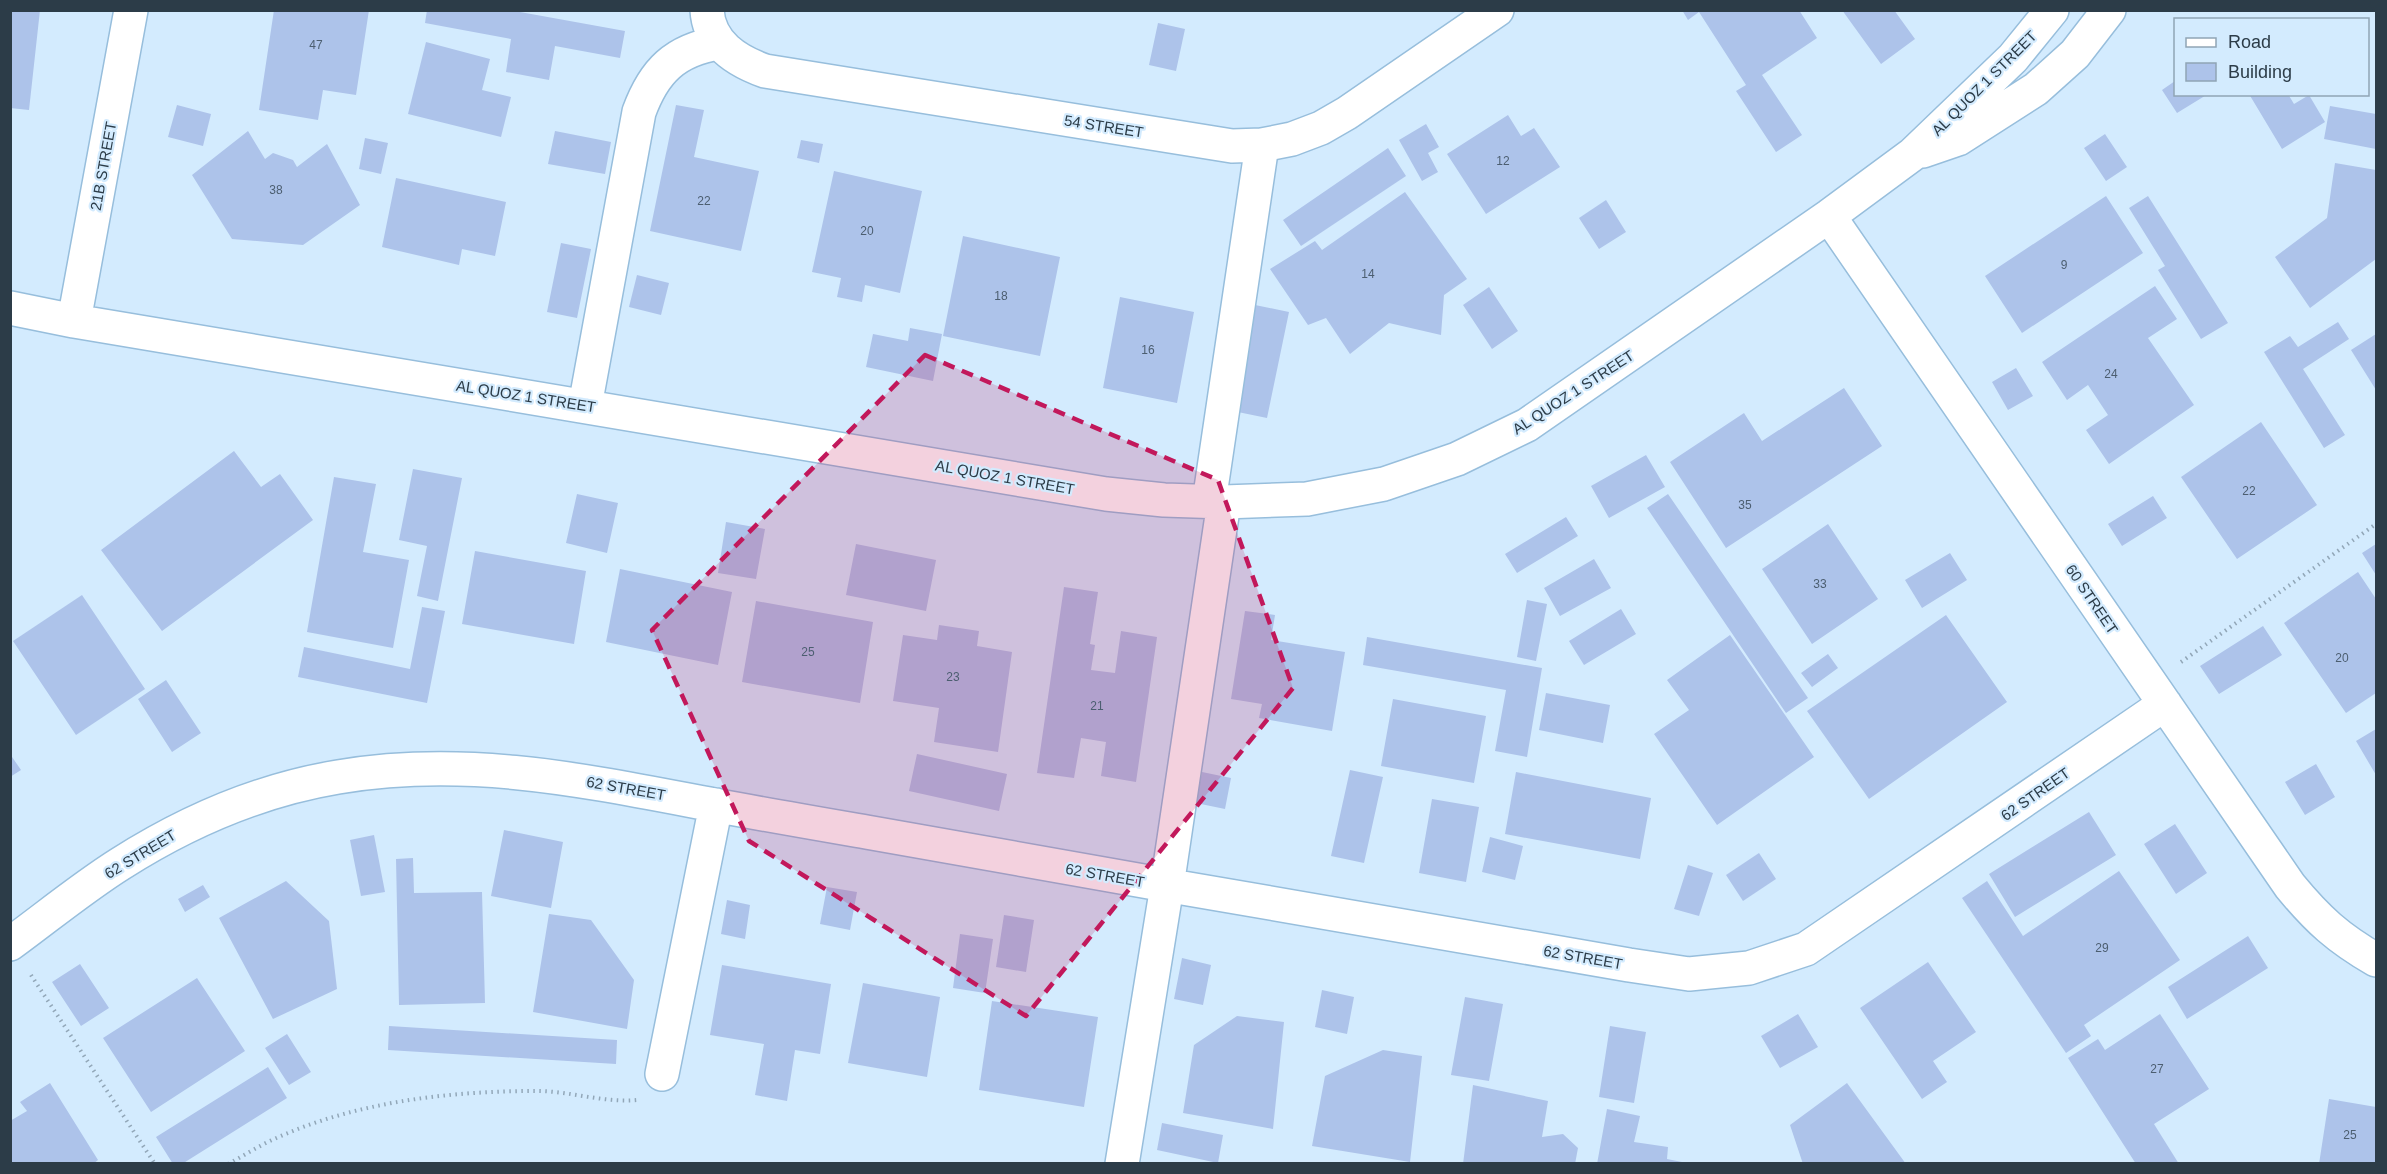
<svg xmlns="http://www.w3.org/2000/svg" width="2387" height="1174" font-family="Arial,sans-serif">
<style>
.building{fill:#adc3ea}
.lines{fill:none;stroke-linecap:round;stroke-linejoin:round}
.minor-casing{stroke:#97bedc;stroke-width:36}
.path{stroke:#92a7b8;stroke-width:4;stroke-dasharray:1.5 4.5;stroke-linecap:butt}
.minor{stroke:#fff;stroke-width:33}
.marked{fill:#c2185b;fill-opacity:0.2;stroke:#c2185b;stroke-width:4.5;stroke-dasharray:12 8;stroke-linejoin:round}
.labels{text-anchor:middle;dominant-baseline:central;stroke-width:4.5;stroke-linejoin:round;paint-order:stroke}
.number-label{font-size:12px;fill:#4c5e70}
.street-label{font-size:15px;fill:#2c3c48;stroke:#d3ebfe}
</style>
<rect width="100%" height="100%" fill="#d3ebfe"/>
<!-- building -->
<path class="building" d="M 10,10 L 40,10 L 29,110 L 10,108 Z
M 274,10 L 369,10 L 356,95 L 323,90 L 318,120 L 259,110 Z
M 427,10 L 509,10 L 625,31 L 620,58 L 555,46 L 549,80 L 506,72 L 511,39 L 425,23 Z
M 1682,10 L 1799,10 L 1817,38 L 1762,75 L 1802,135 L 1776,152 L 1736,91 L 1746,85 L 1699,12 L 1688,20 Z
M 1842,10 L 1894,10 L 1915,39 L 1881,64 Z
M 1158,23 L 1185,29 L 1176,71 L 1149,65 Z
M 426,42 L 490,59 L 482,90 L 511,97 L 501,137 L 408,114 Z
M 2175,81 L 2175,94 L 2208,94 L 2177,113 L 2162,90 Z
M 2249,94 L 2288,94 L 2294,104 L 2309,95 L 2325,122 L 2282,149 Z
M 177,105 L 211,114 L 203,146 L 168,137 Z
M 676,105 L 704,110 L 694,157 L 759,171 L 741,251 L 650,231 Z
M 2330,106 L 2376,114 L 2376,149 L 2324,139 Z
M 1508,115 L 1521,136 L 1534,128 L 1560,167 L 1486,214 L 1447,154 Z
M 1426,124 L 1439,147 L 1428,153 L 1438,172 L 1422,181 L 1399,140 Z
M 248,131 L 265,159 L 273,153 L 293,160 L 297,167 L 327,144 L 360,205 L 303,245 L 232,239 L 192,175 Z
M 555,131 L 611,142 L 605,174 L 548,164 Z
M 2105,134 L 2127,167 L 2106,181 L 2084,148 Z
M 365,138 L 388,143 L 381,174 L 359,169 Z
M 801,140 L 823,144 L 819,163 L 797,158 Z
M 1388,148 L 1406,176 L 1301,246 L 1283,220 Z
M 2335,163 L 2376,170 L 2376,259 L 2310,308 L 2275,257 L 2327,218 Z
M 834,171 L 922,191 L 900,293 L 865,285 L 862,302 L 837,297 L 841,278 L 812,272 Z
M 396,178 L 506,202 L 495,256 L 462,249 L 459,265 L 382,247 Z
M 1405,192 L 1467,279 L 1444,295 L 1441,335 L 1389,323 L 1350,354 L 1326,318 L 1308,325 L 1270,269 L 1315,241 L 1322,250 Z
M 2106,196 L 2143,253 L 2022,333 L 1985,276 Z
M 2148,196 L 2228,323 L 2201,339 L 2158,270 L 2165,266 L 2129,208 Z
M 1606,200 L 1626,232 L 1599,249 L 1579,218 Z
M 963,236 L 1060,257 L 1040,356 L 943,336 Z
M 561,243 L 591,249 L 577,318 L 547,312 Z
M 637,275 L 669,283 L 661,315 L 629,307 Z
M 2155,286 L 2177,319 L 2148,338 L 2194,405 L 2109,464 L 2086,430 L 2108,415 L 2088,385 L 2067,400 L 2042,362 Z
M 1489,287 L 1518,331 L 1492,349 L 1463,305 Z
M 1120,297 L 1194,312 L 1177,403 L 1103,388 Z
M 1255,305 L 1289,312 L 1267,418 L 1233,411 Z
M 2338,322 L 2349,339 L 2303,369 L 2345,435 L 2324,448 L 2264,352 L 2290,336 L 2298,347 Z
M 910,328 L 942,334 L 933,381 L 866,367 L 873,334 L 908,341 Z
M 2376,334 L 2376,390 L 2351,350 Z
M 2016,368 L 2033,396 L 2008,410 L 1992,382 Z
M 1844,388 L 1882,446 L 1726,548 L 1670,462 L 1744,413 L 1762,441 Z
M 2261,422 L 2317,505 L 2237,559 L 2181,477 Z
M 234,451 L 261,487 L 280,474 L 313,520 L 162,631 L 101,550 Z
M 1646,455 L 1665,487 L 1609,518 L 1591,486 Z
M 413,469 L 462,478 L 438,601 L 417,596 L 427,546 L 399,540 Z
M 334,477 L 376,484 L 363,552 L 409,560 L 393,648 L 307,632 Z
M 577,494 L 618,503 L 607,553 L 566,543 Z
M 1668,494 L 1808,698 L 1786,713 L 1647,508 Z
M 2153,496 L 2167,518 L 2122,546 L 2108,524 Z
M 1566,517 L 1578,536 L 1517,573 L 1505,554 Z
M 726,522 L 765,529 L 756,579 L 718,573 Z
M 1828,524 L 1878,599 L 1812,644 L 1762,569 Z
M 856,544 L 936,560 L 926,611 L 846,595 Z
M 2376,544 L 2376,575 L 2362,553 Z
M 475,551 L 586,571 L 574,644 L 462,624 Z
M 1950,553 L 1967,580 L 1922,608 L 1905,580 Z
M 1594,559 L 1611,588 L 1560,616 L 1544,588 Z
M 620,569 L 732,592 L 718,665 L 606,642 Z
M 2358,572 L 2376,599 L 2376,693 L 2346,713 L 2284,623 Z
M 1064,587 L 1098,592 L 1090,644 L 1095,645 L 1091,670 L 1115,673 L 1121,631 L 1157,637 L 1136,782 L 1101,776 L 1106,742 L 1081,738 L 1074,778 L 1037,773 Z
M 82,595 L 145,689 L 76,735 L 13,641 Z
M 1527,600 L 1547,604 L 1536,661 L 1517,657 Z
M 756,601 L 873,622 L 860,703 L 742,682 Z
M 422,607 L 445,611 L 427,703 L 298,677 L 304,647 L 410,669 Z
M 1621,609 L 1636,634 L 1584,665 L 1569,641 Z
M 1245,611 L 1275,615 L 1271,640 L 1345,652 L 1332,731 L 1259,718 L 1262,704 L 1231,699 Z
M 1946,615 L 2007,702 L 1869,799 L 1807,711 Z
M 939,625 L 979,631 L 977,646 L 1012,652 L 998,752 L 934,742 L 939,708 L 893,701 L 903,635 L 937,640 Z
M 2263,626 L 2282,655 L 2219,694 L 2200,666 Z
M 1730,635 L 1814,757 L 1717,825 L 1654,734 L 1689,710 L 1667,680 Z
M 1367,637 L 1542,668 L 1527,757 L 1495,751 L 1506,690 L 1363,665 Z
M 1828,654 L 1838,668 L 1812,687 L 1801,673 Z
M 166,680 L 201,733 L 172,752 L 138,699 Z
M 1546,693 L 1610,705 L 1603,743 L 1539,730 Z
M 1393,699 L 1486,716 L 1474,783 L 1381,766 Z
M 2376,729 L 2376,775 L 2356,741 Z
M 10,754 L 21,770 L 10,777 Z
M 917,754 L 1007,774 L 999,811 L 909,791 Z
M 2316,764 L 2335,797 L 2305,815 L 2285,782 Z
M 1350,770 L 1383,777 L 1364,863 L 1331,856 Z
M 1202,772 L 1231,778 L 1225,809 L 1196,803 Z
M 1516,772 L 1651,798 L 1640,859 L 1505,834 Z
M 1432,799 L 1479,807 L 1466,882 L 1419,873 Z
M 2089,812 L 2116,855 L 2015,917 L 1989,874 Z
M 2175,824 L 2207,873 L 2176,894 L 2144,844 Z
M 504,830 L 563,842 L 551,908 L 491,896 Z
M 374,835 L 385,892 L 361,896 L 350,840 Z
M 1490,837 L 1523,846 L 1515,880 L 1482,872 Z
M 1759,853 L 1776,879 L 1743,901 L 1726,875 Z
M 413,858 L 414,893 L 482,892 L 485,1003 L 399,1005 L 396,859 Z
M 1688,865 L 1713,873 L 1699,916 L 1674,909 Z
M 2119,871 L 2180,960 L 2084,1025 L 2091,1036 L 2066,1053 L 1962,898 L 1987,881 L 2023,936 Z
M 286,881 L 329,921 L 337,989 L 273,1019 L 219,918 Z
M 203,885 L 210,897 L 185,912 L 178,899 Z
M 827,887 L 857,892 L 850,930 L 820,924 Z
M 727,900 L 750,905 L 745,939 L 721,934 Z
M 549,914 L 591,920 L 634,980 L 627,1029 L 533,1012 Z
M 1004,915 L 1034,920 L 1026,972 L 996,967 Z
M 960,934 L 993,939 L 985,993 L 953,988 Z
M 2248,936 L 2268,968 L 2187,1019 L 2168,987 Z
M 1182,958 L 1211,965 L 1203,1005 L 1174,999 Z
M 1928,962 L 1976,1032 L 1933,1061 L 1947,1082 L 1922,1099 L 1860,1008 Z
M 80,964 L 109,1008 L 81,1026 L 52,982 Z
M 722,965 L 831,984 L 820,1054 L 795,1050 L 787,1101 L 755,1095 L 764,1044 L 710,1035 Z
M 197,978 L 245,1051 L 151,1112 L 103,1038 Z
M 863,983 L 940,997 L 927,1077 L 848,1063 Z
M 1322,990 L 1354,997 L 1347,1034 L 1315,1027 Z
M 1465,997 L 1503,1004 L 1489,1081 L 1451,1075 Z
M 992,1001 L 1098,1017 L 1084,1107 L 979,1090 Z
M 1798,1014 L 1818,1047 L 1780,1068 L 1761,1036 Z
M 2160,1014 L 2209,1089 L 2154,1124 L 2179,1164 L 2136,1164 L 2068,1058 L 2098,1039 L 2105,1050 Z
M 1237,1016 L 1284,1022 L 1273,1129 L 1183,1113 L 1194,1045 Z
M 389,1026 L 617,1040 L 616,1064 L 388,1050 Z
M 1610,1026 L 1646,1032 L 1634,1103 L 1599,1097 Z
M 287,1034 L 311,1072 L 289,1085 L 265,1048 Z
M 1383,1050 L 1422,1056 L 1410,1162 L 1312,1146 L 1325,1076 Z
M 268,1067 L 287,1098 L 182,1164 L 173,1164 L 156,1137 Z
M 50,1083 L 98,1160 L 93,1164 L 10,1164 L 10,1121 L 27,1111 L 20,1102 Z
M 1847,1083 L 1906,1164 L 1803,1164 L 1790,1125 Z
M 1473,1085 L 1548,1101 L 1542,1137 L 1563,1134 L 1578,1148 L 1575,1164 L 1463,1164 Z
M 2329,1099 L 2376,1107 L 2376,1164 L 2319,1164 Z
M 1607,1109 L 1640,1116 L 1634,1142 L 1668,1147 L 1667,1159 L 1692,1164 L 1597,1164 Z
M 1162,1123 L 1223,1135 L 1218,1163 L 1157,1150 Z"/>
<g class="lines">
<defs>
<path id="minor" d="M 707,10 C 709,44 737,61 765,71 L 1232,146 L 1262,145 L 1292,139 L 1321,128 L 1347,113 L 1497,10
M 1923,151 L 1958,139 L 2036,89 L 2075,54 L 2109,10
M 1829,216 L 2290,886 C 2318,920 2338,938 2376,960
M 10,308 L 74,321 L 1106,494 L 1164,500 L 1224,502 L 1307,499 L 1384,484 L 1457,459 L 1527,425 L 1829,216 L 1913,154 L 2013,58 L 2052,10
M 74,321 L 131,10
M 585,406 L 639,112 C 654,71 675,50 719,43
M 1209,502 L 1262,145
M 10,944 C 47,917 82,888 120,864 C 186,822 260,790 338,777 C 468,755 587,781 714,805 C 767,815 820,824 872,833 C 1124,878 1377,922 1629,965 L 1689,974 L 1749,968 L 1806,949 L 2165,704
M 662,1074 L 716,805
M 1122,1164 L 1167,886 L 1224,502"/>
</defs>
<!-- minor casing -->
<use href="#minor" class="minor-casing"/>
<!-- path -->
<path class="path" d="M 2181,662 L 2376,524
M 31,975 L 155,1164
M 228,1164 C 243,1156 257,1147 272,1140 C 354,1102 448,1091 537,1091 C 570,1091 603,1103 637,1100"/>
<!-- minor -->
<use href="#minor" class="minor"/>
</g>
<!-- marked area -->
<path class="marked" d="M 925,355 L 1218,480 L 1293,688 L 1026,1016 L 749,841 L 652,630 Z"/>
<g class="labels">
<!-- number labels -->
<g class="number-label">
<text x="316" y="45">47</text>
<text x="1503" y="161">12</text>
<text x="276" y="190">38</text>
<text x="704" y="201">22</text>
<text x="867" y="231">20</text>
<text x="2064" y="265">9</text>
<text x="1368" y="274">14</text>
<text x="1001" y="296">18</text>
<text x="1148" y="350">16</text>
<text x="2111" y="374">24</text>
<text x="2249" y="491">22</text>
<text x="1745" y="505">35</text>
<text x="1820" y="584">33</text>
<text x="808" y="652">25</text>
<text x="2342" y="658">20</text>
<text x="953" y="677">23</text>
<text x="1097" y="706">21</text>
<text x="2102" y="948">29</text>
<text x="2157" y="1069">27</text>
<text x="2350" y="1135">25</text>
</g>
<!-- street labels -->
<g class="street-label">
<text transform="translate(1984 83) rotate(-45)">AL QUOZ 1 STREET</text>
<text transform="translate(1104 126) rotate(9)">54 STREET</text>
<text transform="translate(103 166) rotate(-80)">21B STREET</text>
<text transform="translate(1573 392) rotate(-33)">AL QUOZ 1 STREET</text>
<text transform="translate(526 396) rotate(9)">AL QUOZ 1 STREET</text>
<text transform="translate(1005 477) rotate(10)">AL QUOZ 1 STREET</text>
<text transform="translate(2092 599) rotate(56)">60 STREET</text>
<text transform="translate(626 788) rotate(10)">62 STREET</text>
<text transform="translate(2035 794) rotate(-35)">62 STREET</text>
<text transform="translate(140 854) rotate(-31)">62 STREET</text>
<text transform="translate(1105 875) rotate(10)">62 STREET</text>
<text transform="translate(1583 957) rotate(10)">62 STREET</text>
</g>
</g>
<!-- border -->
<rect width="2387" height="1174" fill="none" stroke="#2c3c48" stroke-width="24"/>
<!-- legend -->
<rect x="2174" y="18" width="195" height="78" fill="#d3ebfe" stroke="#90a5b5" stroke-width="1.5"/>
<rect x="2186" y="38" width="30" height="9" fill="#ffffff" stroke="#90a5b5" stroke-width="1.5"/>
<text x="2228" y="48" font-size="18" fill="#2c3c48">Road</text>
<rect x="2186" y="63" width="30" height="18" fill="#adc3ea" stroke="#90a5b5" stroke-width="1.5"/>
<text x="2228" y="78" font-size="18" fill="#2c3c48">Building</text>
</svg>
